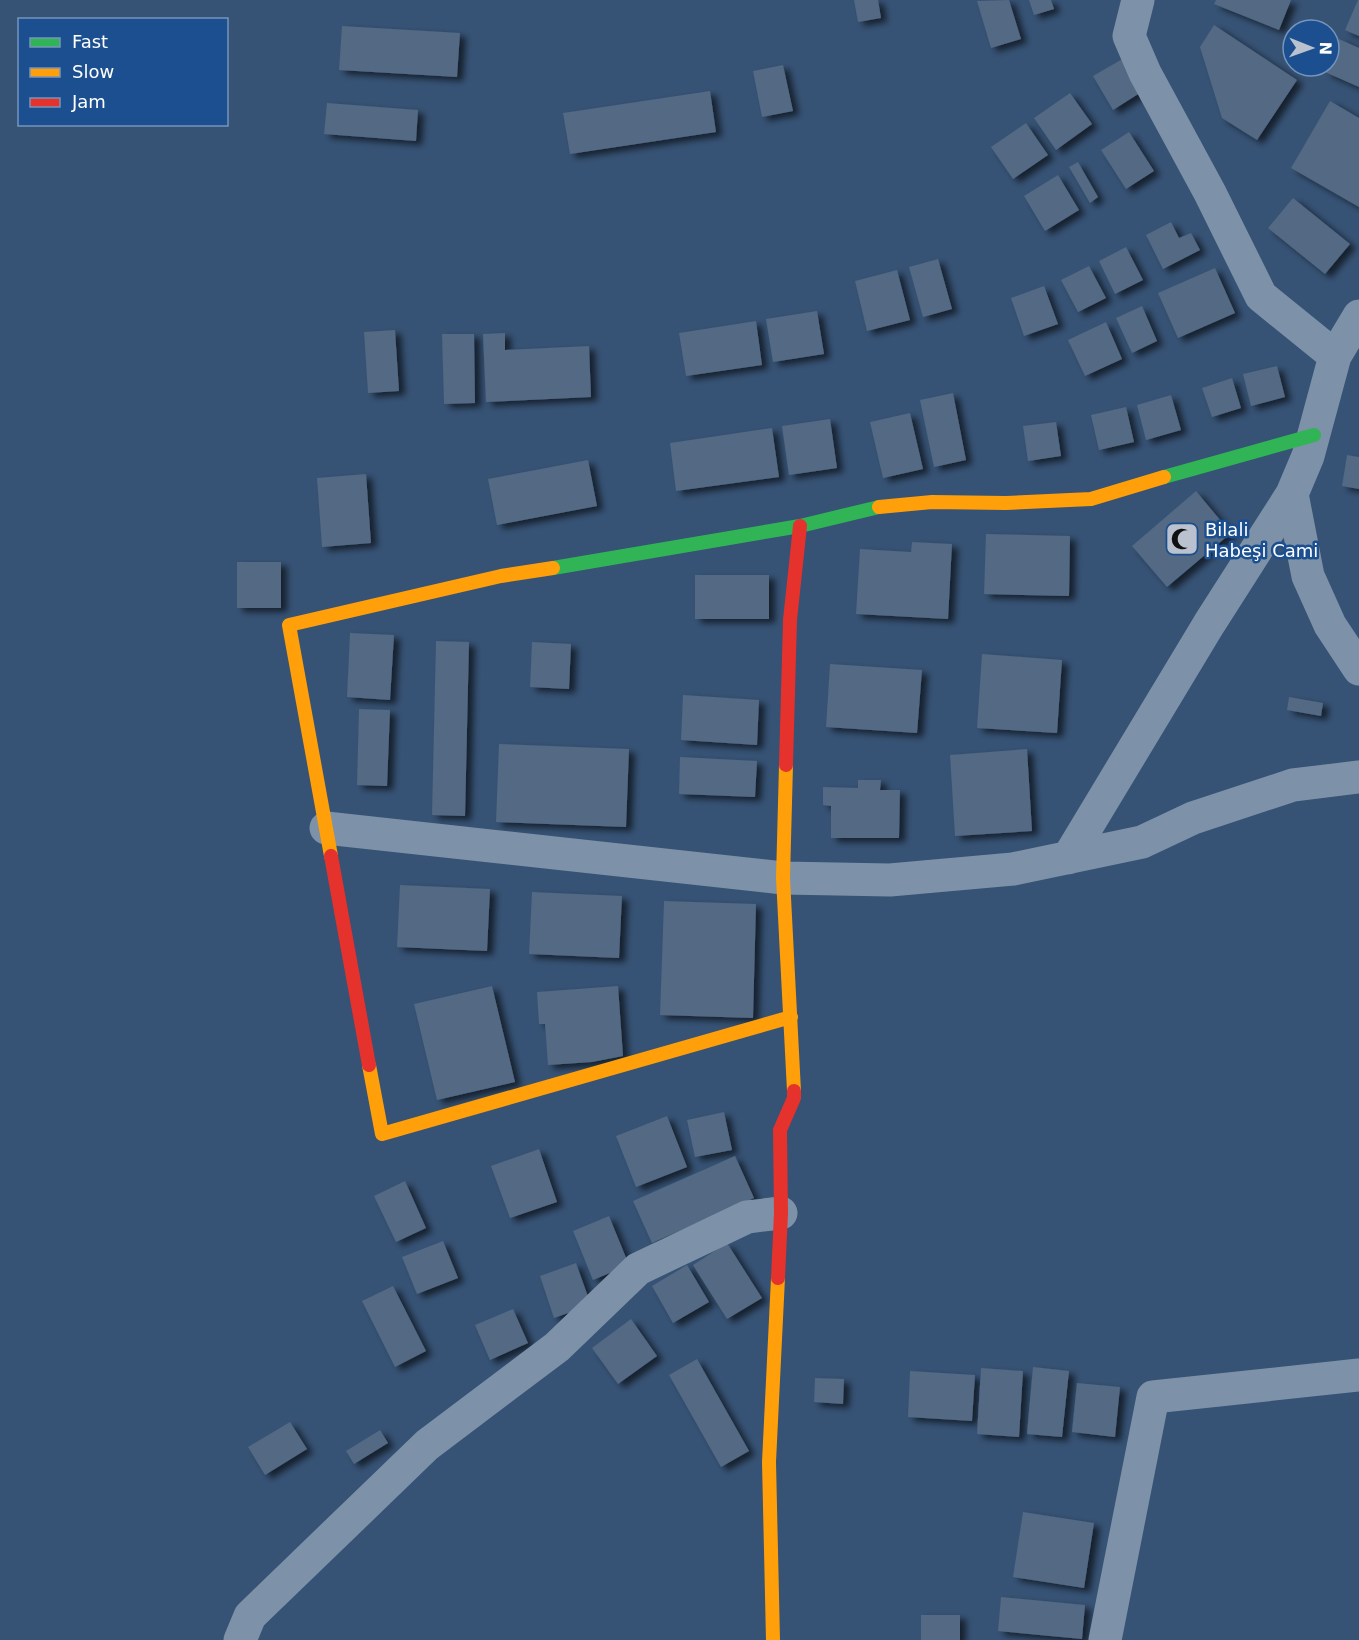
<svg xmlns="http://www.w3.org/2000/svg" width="1359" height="1640" font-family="'DejaVu Sans',sans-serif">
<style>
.building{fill:#526984;filter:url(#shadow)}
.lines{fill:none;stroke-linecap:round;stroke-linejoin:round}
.street{stroke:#7d92a8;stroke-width:33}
.fast{stroke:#30b455;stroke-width:14}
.slow{stroke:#ff9f0a;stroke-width:14}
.jam{stroke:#e5322d;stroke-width:14}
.labels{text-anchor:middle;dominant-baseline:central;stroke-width:5;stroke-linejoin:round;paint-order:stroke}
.poi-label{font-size:18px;fill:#fff;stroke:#1b4f8f;text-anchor:start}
</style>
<defs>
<filter id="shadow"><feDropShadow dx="6" dy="4" stdDeviation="3" flood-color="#0009"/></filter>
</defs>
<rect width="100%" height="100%" fill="#365274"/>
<!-- building -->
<path class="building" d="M 854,0 L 878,0 L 881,18 L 858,22 Z
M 1009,0 L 1021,39 L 991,48 L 977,1 Z
M 1029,0 L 1051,0 L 1054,9 L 1034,15 Z
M 1216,0 L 1291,0 L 1279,30 L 1214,4 Z
M 1358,0 L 1359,0 L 1359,36 L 1345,30 Z
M 1214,25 L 1297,80 L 1257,140 L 1222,118 L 1200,47 Z
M 342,26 L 460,33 L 457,77 L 339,70 Z
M 1339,39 L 1359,48 L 1359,87 L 1325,72 Z
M 1124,58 L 1143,91 L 1113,110 L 1093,76 Z
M 783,65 L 793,111 L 762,117 L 753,71 Z
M 710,91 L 716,132 L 570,154 L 563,113 Z
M 1070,93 L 1092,124 L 1056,150 L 1034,118 Z
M 1330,101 L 1359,118 L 1359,207 L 1291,168 Z
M 327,103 L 418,110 L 416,141 L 324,134 Z
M 1026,123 L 1048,155 L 1013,179 L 991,147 Z
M 1129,132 L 1154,171 L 1126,189 L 1101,150 Z
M 1078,162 L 1098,197 L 1090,203 L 1069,167 Z
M 1058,175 L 1079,210 L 1045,231 L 1024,196 Z
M 1293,198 L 1350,244 L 1325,274 L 1268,228 Z
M 1171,222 L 1179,238 L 1191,233 L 1200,250 L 1163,269 L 1146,235 Z
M 1126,247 L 1143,280 L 1115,294 L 1099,261 Z
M 938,259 L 952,309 L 923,317 L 909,267 Z
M 1089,266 L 1106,298 L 1078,312 L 1061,280 Z
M 1215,268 L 1235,313 L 1178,338 L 1158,293 Z
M 897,270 L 910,320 L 867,331 L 855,281 Z
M 1044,286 L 1058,324 L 1024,336 L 1011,298 Z
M 1142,306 L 1157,341 L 1132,353 L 1116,318 Z
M 817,311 L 824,354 L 773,362 L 766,319 Z
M 756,321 L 762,365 L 686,376 L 679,333 Z
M 1106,322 L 1122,359 L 1085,376 L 1068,340 Z
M 395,330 L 399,391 L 368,393 L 364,332 Z
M 505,333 L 505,350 L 589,346 L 591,397 L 486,402 L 483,334 Z
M 442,334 L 474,334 L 475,403 L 444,404 Z
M 1277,366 L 1285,397 L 1251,406 L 1243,374 Z
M 1232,378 L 1241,408 L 1212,417 L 1202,388 Z
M 953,393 L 966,460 L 934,467 L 920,400 Z
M 1171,395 L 1181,430 L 1146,440 L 1137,405 Z
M 1126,407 L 1134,442 L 1099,450 L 1091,415 Z
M 910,413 L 923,469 L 883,478 L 870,422 Z
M 830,419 L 837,468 L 789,475 L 782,426 Z
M 1056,422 L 1061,456 L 1028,461 L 1023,426 Z
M 772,428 L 779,477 L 676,491 L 670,443 Z
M 1347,455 L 1359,457 L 1359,489 L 1342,486 Z
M 588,460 L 597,506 L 497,525 L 488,479 Z
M 366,474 L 371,543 L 322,547 L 317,478 Z
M 1196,491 L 1231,533 L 1167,587 L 1132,546 Z
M 986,534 L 1070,536 L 1069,596 L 984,594 Z
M 912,542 L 952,544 L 948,619 L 856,614 L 860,549 L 911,552 Z
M 237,562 L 281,562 L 281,608 L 237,608 Z
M 695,575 L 769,575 L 769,619 L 695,619 Z
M 350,633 L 394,635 L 390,700 L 347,697 Z
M 436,641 L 469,642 L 465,816 L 432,815 Z
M 532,642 L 571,644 L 569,689 L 530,687 Z
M 982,654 L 1062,660 L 1057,733 L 977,728 Z
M 830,664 L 922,670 L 917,733 L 826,727 Z
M 683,695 L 759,700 L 757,745 L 681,740 Z
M 1289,697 L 1323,703 L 1321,716 L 1287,710 Z
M 359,709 L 390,710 L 387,786 L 357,785 Z
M 499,744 L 629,749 L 626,827 L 496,822 Z
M 1027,749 L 1032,831 L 955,836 L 950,755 Z
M 680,757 L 757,761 L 755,797 L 679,794 Z
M 858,780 L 881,780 L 880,790 L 900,790 L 899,838 L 831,838 L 831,806 L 823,805 L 823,787 L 858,788 Z
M 400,885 L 490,889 L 487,951 L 397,947 Z
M 532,892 L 622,896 L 619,958 L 529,954 Z
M 664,901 L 756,904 L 753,1018 L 660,1015 Z
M 492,986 L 515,1082 L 437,1100 L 414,1004 Z
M 618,986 L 623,1056 L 592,1062 L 548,1065 L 545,1024 L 539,1024 L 537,992 Z
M 724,1112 L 732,1150 L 695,1157 L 687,1120 Z
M 667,1116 L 687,1167 L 636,1187 L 616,1136 Z
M 539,1149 L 557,1202 L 510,1218 L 491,1166 Z
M 735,1156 L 754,1198 L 652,1243 L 633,1201 Z
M 405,1181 L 426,1228 L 396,1242 L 374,1196 Z
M 609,1216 L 629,1265 L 593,1280 L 573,1231 Z
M 443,1241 L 458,1278 L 417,1294 L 402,1257 Z
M 727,1243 L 762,1298 L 727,1319 L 693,1265 Z
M 576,1263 L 591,1305 L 554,1318 L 540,1276 Z
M 687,1265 L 709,1302 L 673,1323 L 652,1286 Z
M 393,1286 L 426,1351 L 395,1367 L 362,1301 Z
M 513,1309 L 528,1343 L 490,1360 L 475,1325 Z
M 631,1319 L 657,1356 L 618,1384 L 592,1348 Z
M 697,1359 L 749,1451 L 721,1467 L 669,1375 Z
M 1033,1367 L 1069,1371 L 1062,1437 L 1027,1434 Z
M 981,1368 L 1023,1371 L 1019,1437 L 977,1434 Z
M 910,1371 L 975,1375 L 972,1421 L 908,1417 Z
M 815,1378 L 844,1379 L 843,1404 L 814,1402 Z
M 1077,1383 L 1120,1387 L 1115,1437 L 1072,1432 Z
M 290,1422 L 307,1449 L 265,1475 L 248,1447 Z
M 380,1430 L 388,1443 L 354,1464 L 346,1451 Z
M 1023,1512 L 1094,1523 L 1084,1588 L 1013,1577 Z
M 1001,1597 L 1085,1605 L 1082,1639 L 998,1631 Z
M 921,1615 L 960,1615 L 960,1640 L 921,1640 Z"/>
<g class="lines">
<!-- street -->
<path class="street" d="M 1138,0 L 1129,36 L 1145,73 L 1210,193 L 1261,296 L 1335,356
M 1292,494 L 1308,576 L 1330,625 L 1359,669
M 326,828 L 783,878 L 890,880 L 1013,869 L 1142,842 L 1193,818 L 1293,785 L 1359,777
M 1068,858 L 1209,624 L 1292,494 L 1308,456 L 1335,356 L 1359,316
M 240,1640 L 250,1616 L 427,1445 L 557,1347 L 638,1269 L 747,1217 L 781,1213
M 1105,1640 L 1153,1397 L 1359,1375"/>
<!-- fast -->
<path class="fast" d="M 1164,477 L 1314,435
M 553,568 L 800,526 L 879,507"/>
<!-- slow -->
<path class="slow" d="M 879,507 L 932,502 L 1006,503 L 1091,499 L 1164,477
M 786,765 L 783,878 L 794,1091
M 331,856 L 289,625 L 501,576 L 553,568
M 369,1065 L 382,1134 L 791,1017
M 773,1640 L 769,1462 L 778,1278"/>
<!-- jam -->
<path class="jam" d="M 786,765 L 790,620 L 800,526
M 331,856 L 369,1065
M 778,1278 L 781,1213 L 780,1130 L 794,1098 L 794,1091"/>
</g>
<!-- icons -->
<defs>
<symbol id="mosque-square" viewBox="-11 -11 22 22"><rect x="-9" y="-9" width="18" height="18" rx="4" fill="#b9c2ce" stroke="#1b4f8f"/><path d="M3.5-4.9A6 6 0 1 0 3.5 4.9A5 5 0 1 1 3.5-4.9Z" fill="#111"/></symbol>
</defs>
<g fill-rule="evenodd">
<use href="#mosque-square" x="1163" y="520" width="38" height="38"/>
</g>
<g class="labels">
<!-- poi labels -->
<g class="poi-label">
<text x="1205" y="529">Bilali<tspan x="1205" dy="21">Habeşi Cami</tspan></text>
</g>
</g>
<!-- legend -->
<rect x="18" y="18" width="210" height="108" fill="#1b4f8f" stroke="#7695bc" stroke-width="1.5"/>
<rect x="30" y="38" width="30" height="9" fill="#30b455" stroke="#7695bc" stroke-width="1.5"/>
<text x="72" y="48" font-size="18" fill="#ffffff">Fast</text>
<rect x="30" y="68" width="30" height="9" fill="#ff9f0a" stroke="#7695bc" stroke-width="1.5"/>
<text x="72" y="78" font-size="18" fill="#ffffff">Slow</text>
<rect x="30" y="98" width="30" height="9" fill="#e5322d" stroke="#7695bc" stroke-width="1.5"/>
<text x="72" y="108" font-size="18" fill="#ffffff">Jam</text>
<!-- north arrow -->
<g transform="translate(1311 48) rotate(91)"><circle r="28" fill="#1b4f8f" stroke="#7695bc" stroke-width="1.5"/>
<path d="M0-4.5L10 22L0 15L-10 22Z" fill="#b9c2ce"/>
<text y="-9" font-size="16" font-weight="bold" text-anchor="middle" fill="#ffffff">N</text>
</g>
</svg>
